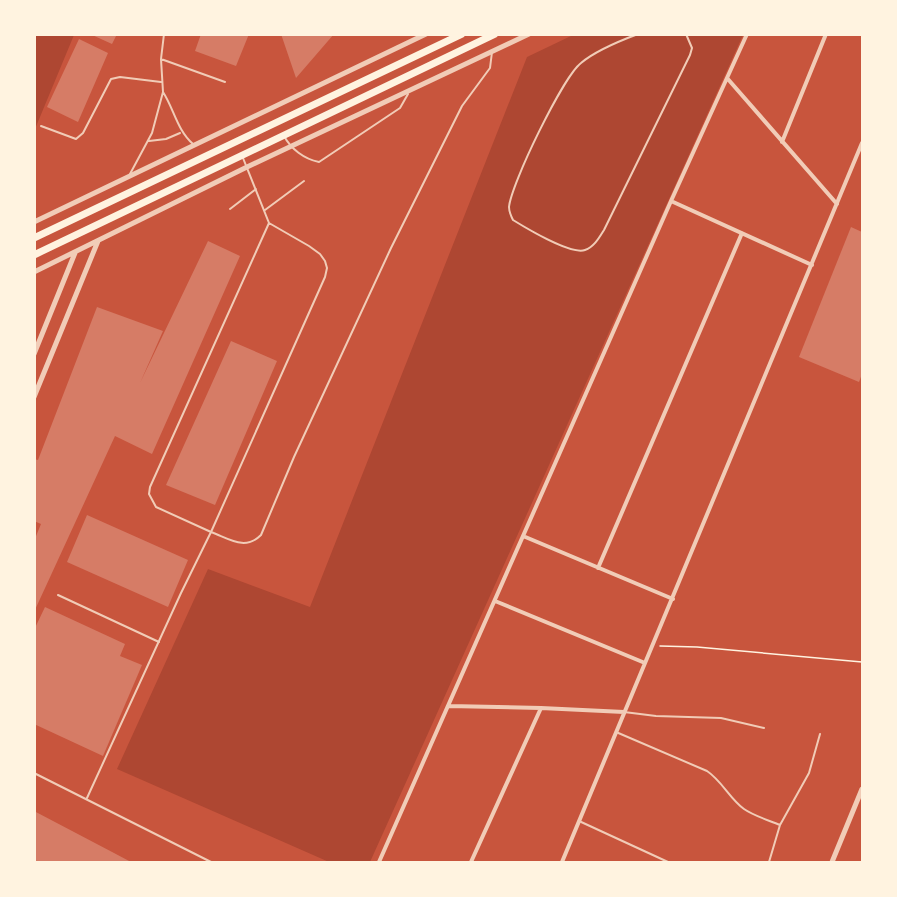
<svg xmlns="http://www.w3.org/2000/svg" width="897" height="897" font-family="Literata,serif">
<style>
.green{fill:#ae4732}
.building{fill:#d67c66}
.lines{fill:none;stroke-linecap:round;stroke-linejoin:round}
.path{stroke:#fff3e0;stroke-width:1.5}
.service{stroke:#f1ccb7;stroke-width:2}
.minor{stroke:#f1ccb7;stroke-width:4}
.tertiary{stroke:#f1ccb7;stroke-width:5}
.trunk{stroke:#fff3e0;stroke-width:7}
</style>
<rect width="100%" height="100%" fill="#c8553d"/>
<!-- green -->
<path class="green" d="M 35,34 L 74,35 L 35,129 L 34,35 Z
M 573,35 L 743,35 L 370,862 L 329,862 L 117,769 L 208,569 L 310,607 L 527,57 Z"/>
<!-- building -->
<path class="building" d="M 90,34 L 117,34 L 112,44 Z
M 201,34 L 249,34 L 236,66 L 195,51 Z
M 281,34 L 334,34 L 296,78 Z
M 79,39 L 108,53 L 78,122 L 47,107 Z
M 851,227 L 862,232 L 862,374 L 859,382 L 799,357 Z
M 208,241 L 240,256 L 152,454 L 115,436 L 34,612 L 34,541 L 41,524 L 34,521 L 34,459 L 38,460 L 97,307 L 163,331 L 140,383 Z
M 231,341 L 277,361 L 215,505 L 166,485 Z
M 87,515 L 188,560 L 168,607 L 67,562 Z
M 45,607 L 125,644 L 120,656 L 142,665 L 103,756 L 34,724 L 34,630 Z
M 34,811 L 114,853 L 131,862 L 34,862 Z"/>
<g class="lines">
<!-- path -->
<path class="path" d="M 660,646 L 697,647 L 862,662"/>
<!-- service -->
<path class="service" d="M 638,34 C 622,40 594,52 581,63 C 563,77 511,184 509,207 C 509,212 511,216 513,220 C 526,228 571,255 585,250 C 594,247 599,238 604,230 L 690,55 L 692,48 L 686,34
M 161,59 L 225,82
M 163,92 L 161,59 L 164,34
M 41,126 L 76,139 L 83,133 L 111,79 L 120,77 L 161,82
M 284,136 C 291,149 304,159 319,162 L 400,108 L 408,94
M 149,141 L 166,139 L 180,133
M 243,158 L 269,223 L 309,246 L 320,254 L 325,261 L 327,268 L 325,277 L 211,532 L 156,507 L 149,494 L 150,487 L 269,223
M 130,174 L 152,133 L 163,92 C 174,109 177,130 193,144
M 230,209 L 256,189
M 265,210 L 304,181
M 58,595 L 159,642
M 624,712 L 656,716 L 721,718 L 764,728
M 616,732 L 707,771 C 722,781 730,799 744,809 C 754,816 768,820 780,825 L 769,862
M 34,773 L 211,862
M 87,798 L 181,593 L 211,532 C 230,539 245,551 261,535 L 294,457 L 391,248 L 462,106 L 490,68 L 492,52
M 579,821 L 668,862
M 780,825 L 809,773 L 820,734"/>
<!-- minor -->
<path class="minor" d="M 727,78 L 837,204
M 782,142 L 826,34
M 671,201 L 812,265
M 523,536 L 673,599
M 598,568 L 742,233
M 495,601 L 645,663
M 449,706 L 541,708 L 624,712
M 379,862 L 671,201 L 747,34
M 471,862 L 541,708
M 562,862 L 862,143"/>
<!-- tertiary -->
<path class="tertiary" d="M 34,222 L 426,34
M 34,272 L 247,167 L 529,34
M 34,354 L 75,253
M 34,397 L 98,241
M 832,862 L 862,789"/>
<!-- trunk -->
<path class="trunk" d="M 34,238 L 462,34
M 34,255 L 495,34"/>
</g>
<!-- border -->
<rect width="897" height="897" fill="none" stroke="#fff3e0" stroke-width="72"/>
</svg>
